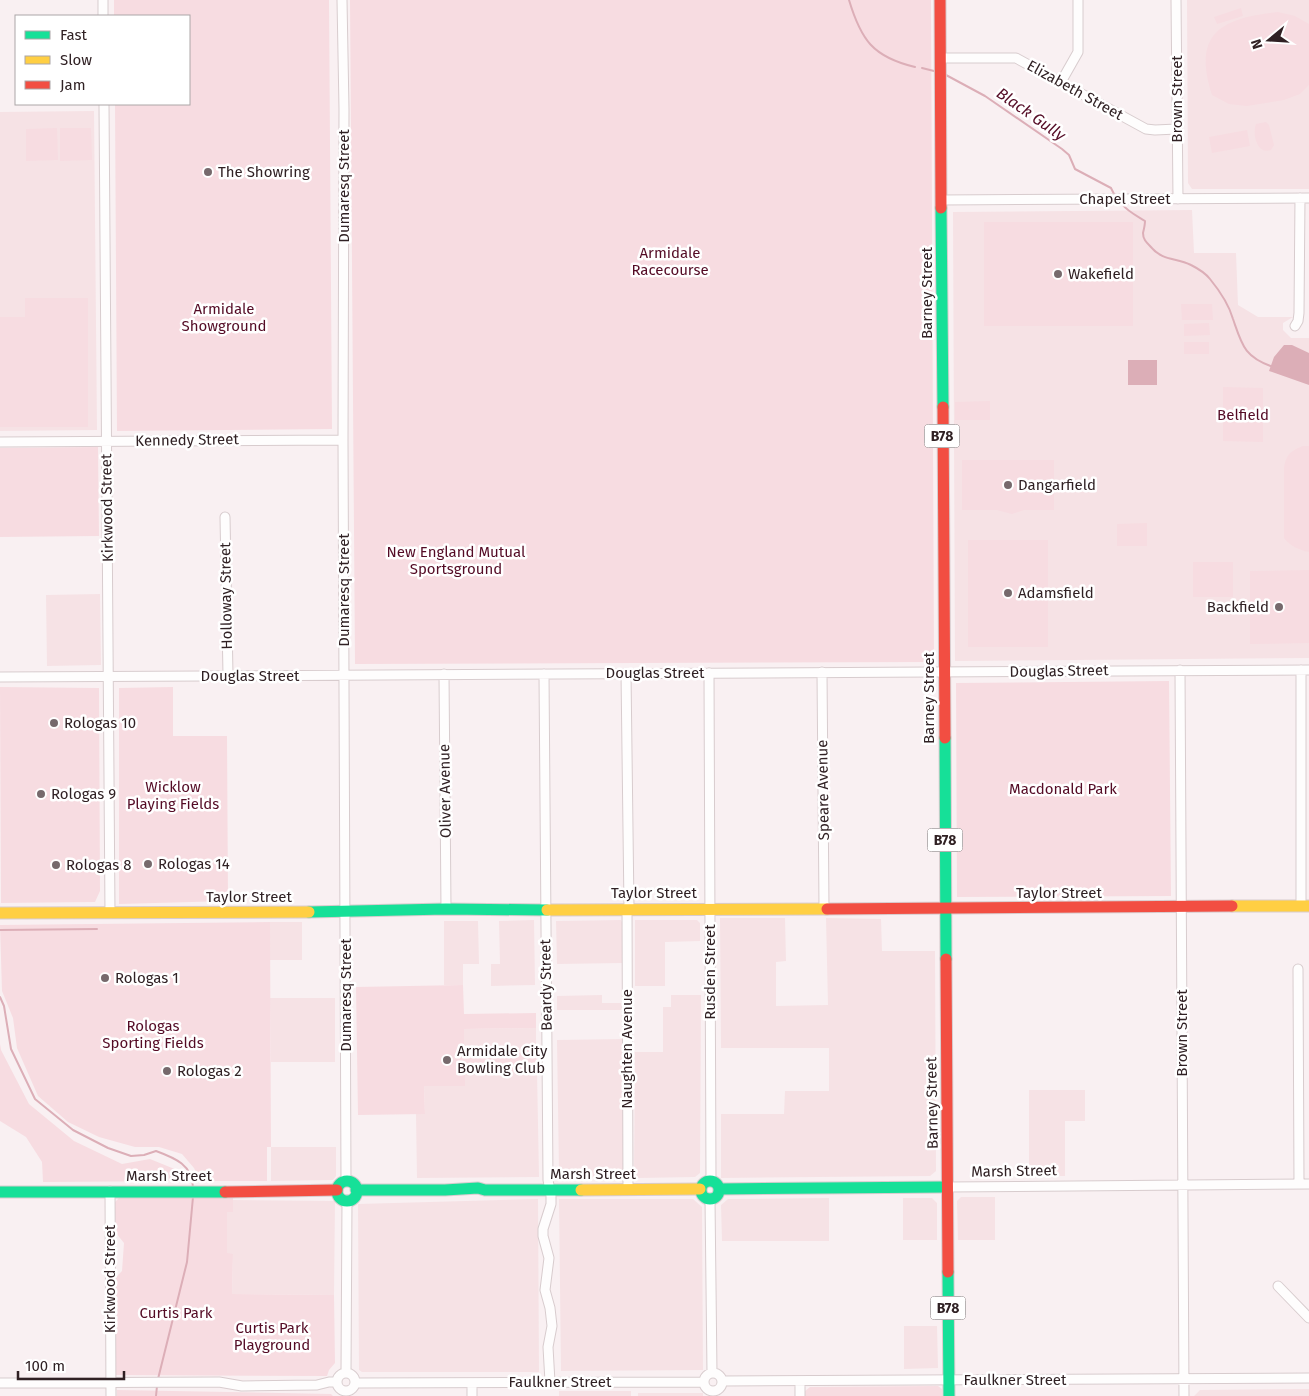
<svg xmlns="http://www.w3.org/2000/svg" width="1309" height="1396" font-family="'Fira Sans',sans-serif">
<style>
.built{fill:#f6e2e5}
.green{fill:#f7dce1}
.water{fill:#dcaeb7}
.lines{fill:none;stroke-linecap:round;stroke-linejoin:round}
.stream{stroke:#dcaeb7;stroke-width:2}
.street-casing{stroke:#d8ccce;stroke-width:11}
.fast-casing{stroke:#d8ccce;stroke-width:13}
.slow-casing{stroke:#d8ccce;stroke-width:13}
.jam-casing{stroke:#d8ccce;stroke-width:13}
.street{stroke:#fefdfd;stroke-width:9}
.fast{stroke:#16e098;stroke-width:11}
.slow{stroke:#ffcf43;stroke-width:11}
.jam{stroke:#f24e42;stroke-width:11}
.poi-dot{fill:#76696c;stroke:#fff;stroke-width:2}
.labels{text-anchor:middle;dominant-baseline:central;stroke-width:5;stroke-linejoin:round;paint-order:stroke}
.shield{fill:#fff;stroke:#6e6466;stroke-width:1}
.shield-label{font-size:14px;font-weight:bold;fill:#302124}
.street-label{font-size:15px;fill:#302124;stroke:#fff}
.poi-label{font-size:15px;fill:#302124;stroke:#fff;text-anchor:start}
.park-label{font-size:15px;fill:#540b25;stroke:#fff}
.water-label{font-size:16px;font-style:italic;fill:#550c26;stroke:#fff}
</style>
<rect width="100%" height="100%" fill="#f9f0f2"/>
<!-- built -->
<path class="built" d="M 1187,0 L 1309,0 L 1309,189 L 1192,189 L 1188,183 Z
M 94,111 L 97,430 L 0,431 L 0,112 Z
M 1192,210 L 1194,253 L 1236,253 L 1238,305 L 1258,317 L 1293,317 L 1283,323 L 1283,330 L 1291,338 L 1309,338 L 1309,658 L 955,661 L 953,212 Z
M 100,594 L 101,665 L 47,666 L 46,595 Z
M 720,918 L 785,918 L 786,961 L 776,962 L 776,1006 L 828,1005 L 826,918 L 881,919 L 882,951 L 935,951 L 936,1171 L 930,1176 L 721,1178 L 721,1114 L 784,1114 L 785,1091 L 829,1091 L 829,1048 L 721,1048 Z
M 534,920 L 535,985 L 491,986 L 491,964 L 500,964 L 499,921 Z
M 621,920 L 623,925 L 623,963 L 557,964 L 556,921 Z
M 635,920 L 697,920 L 700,923 L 700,941 L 665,942 L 665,986 L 635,986 Z
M 444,921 L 478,921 L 479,964 L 463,964 L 463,985 L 444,985 Z
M 270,922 L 302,922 L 302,960 L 270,960 Z
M 602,995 L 602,1003 L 623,1003 L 623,1010 L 557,1010 L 557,996 Z
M 671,995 L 701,995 L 700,1173 L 695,1177 L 638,1178 L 634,1175 L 635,1052 L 663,1052 L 663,1007 L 671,1007 Z
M 270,998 L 335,998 L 335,1062 L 271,1062 Z
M 536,1028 L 536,1049 L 464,1050 L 464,1029 Z
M 623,1039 L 625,1177 L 565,1178 L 559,1171 L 557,1040 Z
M 537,1071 L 539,1177 L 417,1178 L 416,1114 L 425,1114 L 424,1086 L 465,1086 L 465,1072 Z
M 1029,1090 L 1085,1090 L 1085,1121 L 1065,1121 L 1065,1176 L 1029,1176 Z
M 271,1147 L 336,1147 L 336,1176 L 333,1180 L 271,1181 Z
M 961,1197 L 995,1197 L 995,1240 L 958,1240 L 957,1201 Z
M 829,1198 L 829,1241 L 722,1241 L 721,1205 L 728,1199 Z
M 903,1198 L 932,1198 L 937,1203 L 937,1240 L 903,1240 Z
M 538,1199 L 539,1372 L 362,1372 L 359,1370 L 358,1204 Z
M 559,1199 L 693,1199 L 702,1207 L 703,1370 L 561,1371 Z
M 233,1200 L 335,1201 L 334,1295 L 232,1294 L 233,1254 L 227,1254 L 227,1212 L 233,1212 Z
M 904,1326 L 937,1326 L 938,1368 L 904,1369 Z
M 1309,1389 L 1309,1396 L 1194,1396 L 1200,1390 Z
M 559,1391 L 631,1391 L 631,1396 L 559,1396 Z
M 638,1393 L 703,1393 L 703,1396 L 638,1396 Z"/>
<!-- green -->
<path class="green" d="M 114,0 L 329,0 L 332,429 L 117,431 L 115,104 L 189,104 L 189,16 L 114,16 Z
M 350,0 L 931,0 L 934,662 L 355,664 Z
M 1241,8 L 1243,16 L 1217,24 L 1214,17 Z
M 1278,12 L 1295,16 L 1309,24 L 1309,85 L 1300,94 L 1284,100 L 1247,106 L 1229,104 L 1212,95 C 1192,33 1221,18 1278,12 Z
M 1266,122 L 1269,125 L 1274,145 L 1271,150 C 1257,155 1252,134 1256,124 Z
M 57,128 L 58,160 L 26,161 L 26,129 Z
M 60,128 L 91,128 L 92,160 L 60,161 Z
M 1247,130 L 1250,146 L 1212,153 L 1209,137 Z
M 984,222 L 1133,222 L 1133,326 L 984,326 Z
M 25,298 L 88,298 L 88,427 L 0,427 L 0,317 L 25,317 Z
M 1181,304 L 1212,304 L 1213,320 L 1182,320 Z
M 1209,323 L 1210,335 L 1184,336 L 1184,324 Z
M 1184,342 L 1209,342 L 1209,354 L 1184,354 Z
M 1223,387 L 1263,388 L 1263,442 L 1223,441 Z
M 990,401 L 990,420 L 955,420 L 955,402 Z
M 1303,446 L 1309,446 L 1309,552 C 1299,550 1290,546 1284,538 L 1284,468 C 1286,455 1290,451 1303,446 Z
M 98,447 L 99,536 L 0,537 L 0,448 Z
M 962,460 L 1054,460 L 1054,510 L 1024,510 L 1012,514 L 997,510 L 962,510 Z
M 1147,523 L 1147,546 L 1117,546 L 1117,524 Z
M 968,540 L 1048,540 L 1048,647 L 968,647 Z
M 1193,562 L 1233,562 L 1233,597 L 1193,597 Z
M 1309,570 L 1309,643 L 1250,644 L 1250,571 Z
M 1169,681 L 1171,896 L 957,897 L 956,683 Z
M 0,687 L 99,688 L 100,891 L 95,902 L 1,903 Z
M 173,687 L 173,736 L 227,736 L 228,901 L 119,904 L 119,688 Z
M 270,922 L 271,1147 L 267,1147 L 267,1181 L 200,1181 L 194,1168 L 182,1154 L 159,1147 L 135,1147 L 99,1137 L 68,1122 L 38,1096 L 17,1048 L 13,1018 L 2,991 L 0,925 Z
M 463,985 L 464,1014 L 536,1013 L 536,1028 L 464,1029 L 464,1050 L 536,1049 L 537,1071 L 465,1072 L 465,1086 L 424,1086 L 425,1114 L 358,1115 L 356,987 Z
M 0,1044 L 1,1050 L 29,1104 L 74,1141 L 122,1164 L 150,1159 L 177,1170 L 185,1181 L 43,1182 L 42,1162 L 26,1137 L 0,1121 Z
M 233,1196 L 233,1212 L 227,1212 L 227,1253 L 233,1254 L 232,1294 L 334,1295 L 335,1363 L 329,1370 L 327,1376 L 116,1375 L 116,1277 L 122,1271 L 124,1243 L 116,1233 L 114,1203 L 119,1198 Z
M 938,1386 L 942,1389 L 942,1396 L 804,1396 L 804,1392 L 810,1387 Z
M 117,1390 L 331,1394 L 333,1396 L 117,1396 Z"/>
<!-- water -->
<path class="water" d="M 1284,345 L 1292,345 L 1309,353 L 1309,385 L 1269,371 L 1274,357 Z
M 1128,360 L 1157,360 L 1157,385 L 1128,385 Z"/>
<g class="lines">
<!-- stream -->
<path class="stream" d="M 849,0 C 861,40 873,57 915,67
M 922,68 L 934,71
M 946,75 L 985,96 L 1062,149 L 1069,155 L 1075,169 L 1111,188 L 1114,194
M 1122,204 C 1127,211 1137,216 1145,221 C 1145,225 1144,229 1143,233 C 1143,239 1146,242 1150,246 C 1163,262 1176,257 1191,265 C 1197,268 1206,274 1210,279 C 1219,290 1229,305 1233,319 C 1242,345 1244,357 1273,367
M 0,930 L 97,929
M 0,997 L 4,1006 L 11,1049 L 35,1099 L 73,1130 L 108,1148 L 131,1156 L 144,1155 L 156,1151 C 175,1158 193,1165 193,1188
M 158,1379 L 187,1262 L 193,1197
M 156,1396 L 157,1386"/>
<defs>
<path id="street" d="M 103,0 L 103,16
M 342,0 L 344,109 L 343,440 L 346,1181
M 1176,0 L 1178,199
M 941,58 L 1016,58 L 1146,129 L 1155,130 L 1177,129
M 1061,82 L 1078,52 L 1078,0
M 104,104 L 110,913
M 941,200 L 1309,198
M 1295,326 L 1298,321 L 1299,313 L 1300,198
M 0,442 L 343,440
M 225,517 L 228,675
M 1180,670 L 1184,1396
M 1301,670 L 1301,906
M 822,672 L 824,907
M 626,673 L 629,908
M 709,673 L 711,1180
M 444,674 L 446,909
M 544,674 L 548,1180 L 551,1196 L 551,1204 L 543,1229 L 543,1236 L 549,1258 L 545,1290 L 550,1308 L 552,1326 L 548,1347 L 550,1382
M 0,677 L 1309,670
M 627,908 L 628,1189
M 1298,969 L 1299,1184
M 947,1187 L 1309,1184
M 110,1191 L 111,1396
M 710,1199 L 712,1373
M 1278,1286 L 1309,1318
M337 1382a9 9 0 1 1 18 0a9 9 0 1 1-18 0Z
M 346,1373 L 347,1200
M704 1382a9 9 0 1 1 18 0a9 9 0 1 1-18 0Z
M 722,1381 L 1309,1378
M 800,1381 L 800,1396
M 0,1383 L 219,1382 L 242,1386 L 317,1385 L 329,1382 L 337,1382
M 356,1383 L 704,1382
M 472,1383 L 472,1396"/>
<path id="fast" d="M 941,208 L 943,407
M 945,738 L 946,959
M 309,912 L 446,909 L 547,910
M701 1190a9 9 0 1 1 18 0a9 9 0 1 1-18 0Z
M337 1191a10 10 0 1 1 20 0a10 10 0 1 1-20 0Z
M 719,1189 L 947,1187
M 356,1190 L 445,1190 L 478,1188 L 485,1190 L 581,1190
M 0,1192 L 225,1192
M 948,1272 L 949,1396"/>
<path id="slow" d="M 1232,906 L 1309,906
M 547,910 L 827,909
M 0,913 L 309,912
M 581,1190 L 700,1189"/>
<path id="jam" d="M 940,0 L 941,208
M 943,407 L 945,738
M 827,909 L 1232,906
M 946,959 L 948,1272
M 225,1192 L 337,1190"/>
</defs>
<!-- street casing -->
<use href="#street" class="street-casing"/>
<!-- fast casing -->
<use href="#fast" class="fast-casing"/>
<!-- slow casing -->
<use href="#slow" class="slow-casing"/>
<!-- jam casing -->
<use href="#jam" class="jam-casing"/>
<!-- street -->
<use href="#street" class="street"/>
<!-- fast -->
<use href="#fast" class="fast"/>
<!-- slow -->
<use href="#slow" class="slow"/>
<!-- jam -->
<use href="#jam" class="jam"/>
</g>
<!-- markers -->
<g class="poi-dot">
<circle cx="208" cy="172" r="5"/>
<circle cx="1058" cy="274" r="5"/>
<circle cx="1008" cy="485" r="5"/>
<circle cx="1008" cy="593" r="5"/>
<circle cx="1279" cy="607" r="5"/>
<circle cx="54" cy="723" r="5"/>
<circle cx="41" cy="794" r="5"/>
<circle cx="148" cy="864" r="5"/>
<circle cx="56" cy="865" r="5"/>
<circle cx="105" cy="978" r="5"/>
<circle cx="447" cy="1060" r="5"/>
<circle cx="167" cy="1071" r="5"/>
</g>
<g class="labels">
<!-- shield labels -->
<g class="shield">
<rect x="924.5" y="424.5" width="35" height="23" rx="4"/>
<rect x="927.5" y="828.5" width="35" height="23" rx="4"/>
<rect x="930.5" y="1296.5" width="35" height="23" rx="4"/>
</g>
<g class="shield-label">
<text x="942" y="436">B78</text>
<text x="945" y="840">B78</text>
<text x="948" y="1308">B78</text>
</g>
<!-- street labels -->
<g class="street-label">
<text transform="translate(1075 90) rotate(29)">Elizabeth Street</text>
<text transform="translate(1177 99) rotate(-90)">Brown Street</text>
<text transform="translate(344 186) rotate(-90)">Dumaresq Street</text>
<text x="1125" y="199">Chapel Street</text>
<text transform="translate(927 293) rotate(-90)">Barney Street</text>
<text transform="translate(187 440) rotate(-1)">Kennedy Street</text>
<text transform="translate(107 508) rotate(-91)">Kirkwood Street</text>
<text transform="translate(344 590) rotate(-90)">Dumaresq Street</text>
<text transform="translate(226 596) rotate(-91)">Holloway Street</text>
<text transform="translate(1059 671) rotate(-1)">Douglas Street</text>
<text x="655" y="673">Douglas Street</text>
<text x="250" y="676">Douglas Street</text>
<text transform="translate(929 698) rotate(-90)">Barney Street</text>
<text transform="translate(823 790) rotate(-91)">Speare Avenue</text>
<text transform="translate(445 791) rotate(-91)">Oliver Avenue</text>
<text x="654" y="893">Taylor Street</text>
<text x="1059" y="893">Taylor Street</text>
<text x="249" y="897">Taylor Street</text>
<text transform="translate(710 972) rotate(-90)">Rusden Street</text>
<text transform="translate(546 985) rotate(-91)">Beardy Street</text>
<text transform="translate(346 995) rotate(-90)">Dumaresq Street</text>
<text transform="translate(1182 1033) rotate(-90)">Brown Street</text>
<text transform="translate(627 1049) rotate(-90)">Naughten Avenue</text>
<text transform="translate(932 1103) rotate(-91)">Barney Street</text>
<text transform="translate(1014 1171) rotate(-1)">Marsh Street</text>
<text x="593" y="1174">Marsh Street</text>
<text x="169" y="1176">Marsh Street</text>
<text transform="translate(110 1279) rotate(-90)">Kirkwood Street</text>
<text x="1015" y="1380">Faulkner Street</text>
<text x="560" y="1382">Faulkner Street</text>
</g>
<!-- poi labels -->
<g class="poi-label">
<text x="218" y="172">The Showring</text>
<text x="1068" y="274">Wakefield</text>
<text x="1018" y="485">Dangarfield</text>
<text x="1018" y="593">Adamsfield</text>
<text x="1269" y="607" text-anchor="end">Backfield</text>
<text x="64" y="723">Rologas 10</text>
<text x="51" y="794">Rologas 9</text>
<text x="158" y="864">Rologas 14</text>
<text x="66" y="865">Rologas 8</text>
<text x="115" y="978">Rologas 1</text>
<text x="457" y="1051">Armidale City<tspan x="457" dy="17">Bowling Club</tspan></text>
<text x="177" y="1071">Rologas 2</text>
</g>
<!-- park labels -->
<g class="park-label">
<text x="670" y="253">Armidale<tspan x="670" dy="17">Racecourse</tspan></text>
<text x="224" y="309">Armidale<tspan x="224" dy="17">Showground</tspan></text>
<text x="1243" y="415">Belfield</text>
<text x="456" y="552">New England Mutual<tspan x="456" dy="17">Sportsground</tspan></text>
<text x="173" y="787">Wicklow<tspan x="173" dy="17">Playing Fields</tspan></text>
<text x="1063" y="789">Macdonald Park</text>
<text x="153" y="1026">Rologas<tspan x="153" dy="17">Sporting Fields</tspan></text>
<text x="176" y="1313">Curtis Park</text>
<text x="272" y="1328">Curtis Park<tspan x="272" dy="17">Playground</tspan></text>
</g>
<!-- water labels -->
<g class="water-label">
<text transform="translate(1031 114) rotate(35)">Black Gully</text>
</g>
</g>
<!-- legend -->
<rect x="15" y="15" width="175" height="90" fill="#ffffff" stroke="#aca6a7"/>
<rect x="25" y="31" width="25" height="8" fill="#16e098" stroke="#aca6a7"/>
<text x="60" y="40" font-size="15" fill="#302124">Fast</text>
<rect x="25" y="56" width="25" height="8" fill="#ffcf43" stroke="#aca6a7"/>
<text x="60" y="65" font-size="15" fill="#302124">Slow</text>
<rect x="25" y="81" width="25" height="8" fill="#f24e42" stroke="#aca6a7"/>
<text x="60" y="90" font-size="15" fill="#302124">Jam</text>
<!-- north arrow -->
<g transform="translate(1269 40) rotate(252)" stroke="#ffffff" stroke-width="4" paint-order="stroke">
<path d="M0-4L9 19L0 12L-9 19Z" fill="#302124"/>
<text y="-8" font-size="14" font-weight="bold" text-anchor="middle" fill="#302124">N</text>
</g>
<!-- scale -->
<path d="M18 1371v8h106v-8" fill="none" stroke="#302124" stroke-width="2.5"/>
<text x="25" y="1371" font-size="15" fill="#302124" stroke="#ffffff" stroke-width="4" paint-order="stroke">100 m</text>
</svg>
